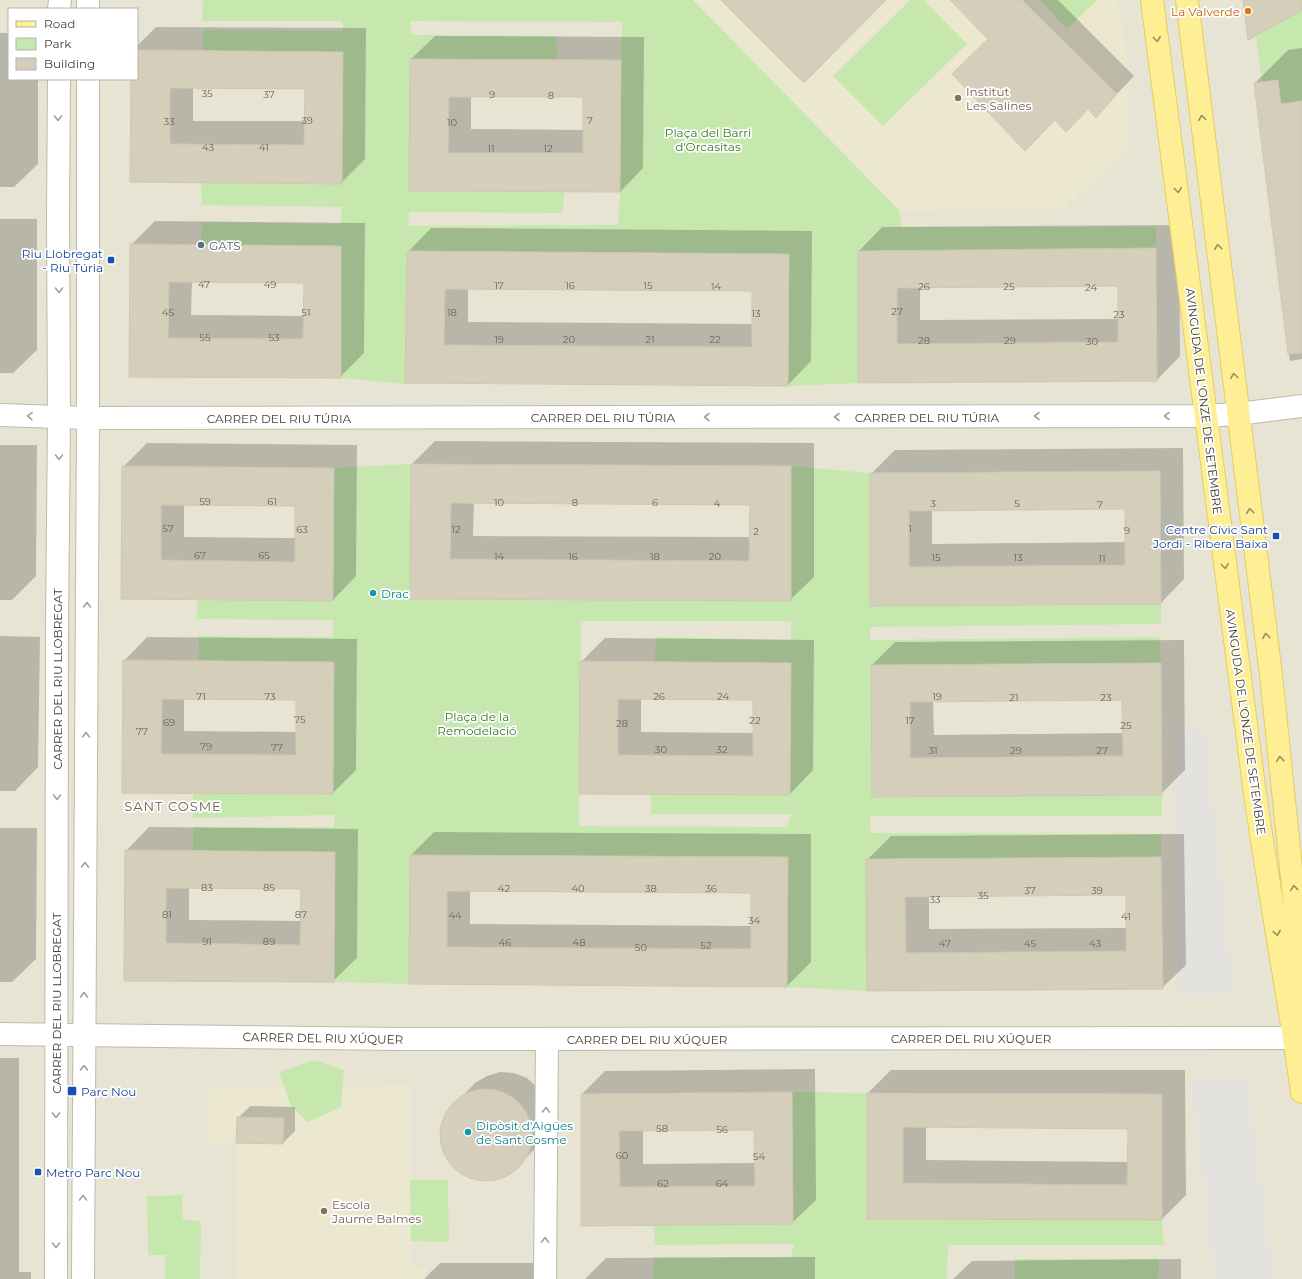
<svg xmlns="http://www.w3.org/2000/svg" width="1302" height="1279" font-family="Montserrat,sans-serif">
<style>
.residential{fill:#e7e4d4;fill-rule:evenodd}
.education{fill:#ece8d0}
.green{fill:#c6e8af;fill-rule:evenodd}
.parking{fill:#e4e2de}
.shadow{fill:#0003;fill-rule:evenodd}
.building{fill:#d5cebb;stroke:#cfc7af;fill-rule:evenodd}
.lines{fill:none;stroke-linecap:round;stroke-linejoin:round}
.minor-casing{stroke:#bfbaa9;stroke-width:24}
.major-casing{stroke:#e4ce63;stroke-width:24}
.minor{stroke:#fff;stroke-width:22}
.major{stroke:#feee94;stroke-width:22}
.oneway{stroke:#998f60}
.oneway2{stroke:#a2a09a}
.food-dot{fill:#e8710a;stroke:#fff;stroke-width:1.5}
.education-dot{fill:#8d6e63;stroke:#fff;stroke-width:1.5}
.service-dot{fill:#5c6f8a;stroke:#fff;stroke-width:1.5}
.transit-dot{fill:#1a4fb4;stroke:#fff;stroke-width:1.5}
.culture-dot{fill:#0f9aa8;stroke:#fff;stroke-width:1.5}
.labels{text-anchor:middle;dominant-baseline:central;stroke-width:3.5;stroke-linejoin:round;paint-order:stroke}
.number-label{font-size:10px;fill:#6a6556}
.food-label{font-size:12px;fill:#c56008;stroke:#fff;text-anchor:end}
.education-label{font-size:12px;fill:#785e54;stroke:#fff;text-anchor:start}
.park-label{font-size:12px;fill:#3c7828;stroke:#fff}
.service-label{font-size:12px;fill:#4e5e75;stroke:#fff;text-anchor:start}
.transit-label{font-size:12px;fill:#164399;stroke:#fff;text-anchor:end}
.street-label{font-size:12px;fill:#464235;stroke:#fff}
.culture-label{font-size:12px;fill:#0d838f;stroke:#fff;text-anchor:start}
.neighbourhood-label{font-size:13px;letter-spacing:1px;fill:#69614c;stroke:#fff}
</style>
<rect width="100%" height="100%" fill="#f3f1e6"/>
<!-- residential -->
<path class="residential" d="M 0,0 L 1302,0 L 1302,1279 L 0,1279 ZM 9,9 L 137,9 L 137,79 L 9,79 Z"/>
<!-- education -->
<path class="education" d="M 693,0 L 1117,0 L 1126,50 L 1129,146 L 1063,209 L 899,210 Z
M 410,1086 L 411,1269 L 426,1269 L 427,1279 L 237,1279 L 236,1143 L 208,1143 L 209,1088 Z"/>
<!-- green -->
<path class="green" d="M 203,0 L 693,0 L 899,210 L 902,227 L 1156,227 L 1156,248 L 858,251 L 858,383 L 788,386 L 789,254 L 407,251 L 405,384 L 341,378 L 341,246 L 201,245 L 202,222 L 341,224 L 342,207 L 202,205 L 201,183 L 342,183 L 342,52 L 203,51 L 203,30 L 342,31 L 343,21 L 202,21 ZM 410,21 L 622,22 L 620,192 L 618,225 L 408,226 L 409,212 L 563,213 L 564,192 L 409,191 L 410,59 L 557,60 L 556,36 L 412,35 Z
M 910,0 L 924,0 L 967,44 L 883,126 L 833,76 Z
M 1040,0 L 1097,0 L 1067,29 Z
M 1302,10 L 1302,101 L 1265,106 L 1256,35 Z
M 411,464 L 410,599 L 790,601 L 791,466 L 870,473 L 871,606 L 1161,604 L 1161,624 L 870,627 L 870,640 L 1159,637 L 1161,663 L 871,665 L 872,797 L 1162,795 L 1162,816 L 870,816 L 871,833 L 1161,834 L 1161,857 L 866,859 L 867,991 L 787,987 L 788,857 L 410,855 L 409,984 L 334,982 L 335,852 L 193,851 L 193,827 L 334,827 L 334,815 L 193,818 L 193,793 L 333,794 L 334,662 L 198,661 L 199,636 L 333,637 L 333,620 L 197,619 L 197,600 L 333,601 L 334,468 ZM 581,621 L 791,621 L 791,640 L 656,637 L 655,662 L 791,663 L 790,795 L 651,794 L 651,814 L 791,814 L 787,827 L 579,826 Z
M 314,1060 L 344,1070 L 341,1107 L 308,1122 L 291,1106 L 279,1072 Z
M 792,1092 L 867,1093 L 867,1219 L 1162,1220 L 1164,1245 L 948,1245 L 947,1279 L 653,1279 L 654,1257 L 791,1257 L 794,1244 L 655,1245 L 654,1225 L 793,1224 L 794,1230 Z
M 410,1180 L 448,1180 L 449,1242 L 411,1241 Z
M 182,1195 L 183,1220 L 201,1221 L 200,1279 L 165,1279 L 165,1255 L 148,1255 L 147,1196 Z
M 1015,1259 L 1159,1259 L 1158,1279 L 1015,1279 Z"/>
<!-- parking -->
<path class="parking" d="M 1178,730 L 1204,730 L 1234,994 L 1179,995 Z
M 1191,1079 L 1246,1080 L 1274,1279 L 1215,1279 Z"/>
<!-- shadow -->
<path class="shadow" d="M 951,0 L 1058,0 L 1134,76 L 1096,116 L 1088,108 L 989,38 Z
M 156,27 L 366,28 L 365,159 L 341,183 L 131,181 L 132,79 L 137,79 L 137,46 ZM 193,87 L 306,88 L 305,121 L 193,121 Z
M 0,33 L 9,33 L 9,79 L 38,79 L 38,164 L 14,187 L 0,187 Z
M 435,36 L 644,37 L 643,168 L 620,192 L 410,190 L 411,59 ZM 471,96 L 584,96 L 584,130 L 471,129 Z
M 1302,48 L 1302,359 L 1290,361 L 1255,83 L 1288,50 Z
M 0,219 L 37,219 L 37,350 L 13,373 L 0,373 Z
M 155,221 L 365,223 L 364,353 L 340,377 L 130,376 L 131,245 ZM 192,281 L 305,282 L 304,316 L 191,315 Z
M 1179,225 L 1180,356 L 1157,380 L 859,382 L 859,251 L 882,227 ZM 1119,285 L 1119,319 L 920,320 L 920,287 Z
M 431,228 L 812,231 L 811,361 L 788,385 L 406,382 L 408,252 ZM 468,288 L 753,290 L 753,324 L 468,322 Z
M 435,441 L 814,443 L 814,577 L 790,600 L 411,598 L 412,464 ZM 474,502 L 751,504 L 750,537 L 473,536 Z
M 147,443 L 357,445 L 356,576 L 333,600 L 122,598 L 123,467 ZM 184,504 L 296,505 L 296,538 L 184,537 Z
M 0,445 L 37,445 L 36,576 L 12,600 L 0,600 Z
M 1183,448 L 1184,579 L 1161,603 L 871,605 L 871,474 L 895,450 ZM 1126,508 L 1126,542 L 932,544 L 932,510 Z
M 0,636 L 40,637 L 38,767 L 15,791 L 0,791 Z
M 147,637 L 357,639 L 356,770 L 333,793 L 123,792 L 124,661 ZM 184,698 L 297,699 L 297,732 L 184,731 Z
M 605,638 L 814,640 L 813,770 L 790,794 L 580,793 L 581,662 ZM 641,698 L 754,699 L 754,733 L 641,732 Z
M 1184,640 L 1185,770 L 1161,794 L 873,796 L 872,665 L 895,642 ZM 1123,699 L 1124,733 L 934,735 L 933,701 Z
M 149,827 L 358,829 L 357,958 L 333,981 L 125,980 L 126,851 ZM 189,887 L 302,888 L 302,921 L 189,920 Z
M 0,828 L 37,828 L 36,959 L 12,982 L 0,982 Z
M 434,832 L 811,834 L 811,962 L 787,986 L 410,983 L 411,855 ZM 470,890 L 752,892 L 752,926 L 470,924 Z
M 1184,834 L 1186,965 L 1162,988 L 868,990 L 867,860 L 891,836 ZM 1127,894 L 1127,928 L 929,929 L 929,896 Z
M 0,1058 L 19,1058 L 19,1272 L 31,1272 L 31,1279 L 0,1279 Z
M 815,1069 L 816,1200 L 792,1223 L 582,1225 L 582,1094 L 605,1071 ZM 755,1129 L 755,1163 L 643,1164 L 643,1130 Z
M 891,1070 L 1185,1070 L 1186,1195 L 1162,1219 L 868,1218 L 868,1093 ZM 926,1126 L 1129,1128 L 1128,1162 L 926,1160 Z
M 500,1072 L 514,1073 L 527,1078 L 538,1088 L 539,1145 L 509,1174 L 494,1180 L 479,1180 L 464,1175 L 452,1165 L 445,1153 L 441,1140 L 442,1125 L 447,1112 L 475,1083 L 487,1076 Z
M 250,1106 L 295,1107 L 295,1131 L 283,1143 L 238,1118 Z
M 815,1257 L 815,1279 L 585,1279 L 606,1258 Z
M 1181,1259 L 1181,1279 L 953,1279 L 972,1261 Z
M 440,1263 L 534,1263 L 534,1279 L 424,1279 Z"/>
<!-- building -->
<path class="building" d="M 721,0 L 886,0 L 804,83 Z
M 950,0 L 1022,0 L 1117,94 L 1096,118 L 1088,109 L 1066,132 L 1055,120 L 1025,151 L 952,74 L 988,39 Z
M 1243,0 L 1302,0 L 1302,10 L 1248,40 Z
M 137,50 L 343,52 L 342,184 L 130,182 L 131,79 L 137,79 ZM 170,88 L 305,89 L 304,145 L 170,144 Z
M 410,59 L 621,60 L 620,192 L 409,191 ZM 449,97 L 583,97 L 583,153 L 448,153 Z
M 1278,80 L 1281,104 L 1302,101 L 1302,353 L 1288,354 L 1254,83 Z
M 130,244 L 341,246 L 341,378 L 129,377 ZM 169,282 L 304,283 L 303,339 L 168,338 Z
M 1156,248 L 1157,381 L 858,383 L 858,251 ZM 1118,286 L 1118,342 L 897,344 L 897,288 Z
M 407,251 L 789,254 L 788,386 L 405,383 ZM 445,289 L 752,291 L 752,347 L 444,345 Z
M 411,464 L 791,466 L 791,601 L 410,599 ZM 451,503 L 750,505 L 749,561 L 450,559 Z
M 122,466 L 334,468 L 333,601 L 121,599 ZM 161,505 L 295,506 L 295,562 L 161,560 Z
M 1160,471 L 1161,604 L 870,606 L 870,473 ZM 1125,509 L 1125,565 L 909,567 L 909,511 Z
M 123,660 L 334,662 L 333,794 L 122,793 ZM 162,699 L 296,700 L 296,755 L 161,754 Z
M 580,661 L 791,663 L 790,795 L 579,794 ZM 618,699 L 753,700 L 753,756 L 618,755 Z
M 1161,663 L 1162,795 L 872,797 L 871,665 ZM 1122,700 L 1123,756 L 910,758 L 910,702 Z
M 125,850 L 335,852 L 334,982 L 124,981 ZM 166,888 L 301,889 L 300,945 L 166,943 Z
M 410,855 L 788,857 L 787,987 L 409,984 ZM 447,891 L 751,893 L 751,949 L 447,947 Z
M 1161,857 L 1163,989 L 867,991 L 866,859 ZM 1126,895 L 1126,951 L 906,953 L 905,897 Z
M440 1135a46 46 0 1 1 92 0a46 46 0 1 1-92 0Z
M 792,1092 L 793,1224 L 581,1226 L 581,1094 ZM 754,1130 L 755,1186 L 620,1187 L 619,1131 Z
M 867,1093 L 1162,1094 L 1162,1220 L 867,1219 ZM 903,1127 L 1128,1129 L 1127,1185 L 903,1183 Z
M 237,1117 L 284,1118 L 283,1144 L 236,1143 Z"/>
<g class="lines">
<defs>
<path id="minor" d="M 59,9 L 60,0
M 88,9 L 88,0
M 0,415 L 88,418 L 1206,416 L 1238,414 L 1302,406
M 0,1034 L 400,1039 L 1302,1038
M 56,1279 L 57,626 L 59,418 L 58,215 L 59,79
M 83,1279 L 88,418 L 88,79
M 545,1279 L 547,1039"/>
<path id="major" d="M 1152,0 C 1188,262 1218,524 1254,786 C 1268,888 1288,990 1302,1092
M 1187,0 L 1271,675 L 1300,955 L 1301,975 L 1298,1007"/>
</defs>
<!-- minor casing -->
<use href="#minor" class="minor-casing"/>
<!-- major casing -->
<use href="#major" class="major-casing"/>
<!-- minor -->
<use href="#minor" class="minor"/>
<!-- major -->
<use href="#major" class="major"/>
</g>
<!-- one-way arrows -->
<defs><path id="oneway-chevron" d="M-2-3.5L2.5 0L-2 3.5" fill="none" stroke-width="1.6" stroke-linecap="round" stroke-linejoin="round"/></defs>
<g class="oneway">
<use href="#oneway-chevron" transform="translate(1157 39) rotate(82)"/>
<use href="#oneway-chevron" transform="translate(1202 118) rotate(-97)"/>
<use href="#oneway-chevron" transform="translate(1178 190) rotate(83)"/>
<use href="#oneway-chevron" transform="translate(1218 247) rotate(-97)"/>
<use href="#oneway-chevron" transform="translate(1234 376) rotate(-97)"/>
<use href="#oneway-chevron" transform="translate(1250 511) rotate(-97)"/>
<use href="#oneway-chevron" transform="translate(1225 566) rotate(83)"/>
<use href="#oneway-chevron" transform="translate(1266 636) rotate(-97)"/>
<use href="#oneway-chevron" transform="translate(1280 759) rotate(-96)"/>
<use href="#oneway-chevron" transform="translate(1294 888) rotate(-96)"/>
<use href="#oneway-chevron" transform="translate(1277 933) rotate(80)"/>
</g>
<g class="oneway2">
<use href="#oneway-chevron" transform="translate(58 118) rotate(90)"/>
<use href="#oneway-chevron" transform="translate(59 290) rotate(89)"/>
<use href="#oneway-chevron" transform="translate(30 416) rotate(-178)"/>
<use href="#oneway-chevron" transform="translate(1037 416) rotate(180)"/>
<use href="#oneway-chevron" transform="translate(1167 416) rotate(180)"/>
<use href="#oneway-chevron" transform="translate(707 417) rotate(180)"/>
<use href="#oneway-chevron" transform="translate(837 417) rotate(-180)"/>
<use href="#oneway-chevron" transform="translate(59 457) rotate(91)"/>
<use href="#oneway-chevron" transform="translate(87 605) rotate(-90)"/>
<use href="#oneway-chevron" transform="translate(86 735) rotate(-90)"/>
<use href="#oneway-chevron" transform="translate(57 797) rotate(90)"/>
<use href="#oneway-chevron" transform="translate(85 865) rotate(-90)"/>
<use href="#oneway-chevron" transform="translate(84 995) rotate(-90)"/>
<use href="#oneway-chevron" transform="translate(84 1068) rotate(-90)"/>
<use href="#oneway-chevron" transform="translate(546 1110) rotate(-89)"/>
<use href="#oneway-chevron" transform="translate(56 1115) rotate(90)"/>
<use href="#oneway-chevron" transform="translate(83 1198) rotate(-90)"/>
<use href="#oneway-chevron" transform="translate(545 1240) rotate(-89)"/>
<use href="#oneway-chevron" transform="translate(56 1245) rotate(90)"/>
</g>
<!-- markers -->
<circle class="food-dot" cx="1248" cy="11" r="4"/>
<g class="education-dot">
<circle cx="958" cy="98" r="4"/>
<circle cx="324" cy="1211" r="4"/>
</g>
<circle class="service-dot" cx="201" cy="245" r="4"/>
<g class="transit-dot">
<rect x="107" y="256" width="8" height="8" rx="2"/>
<rect x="1272" y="532" width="8" height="8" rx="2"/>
<rect x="67" y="1086" width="10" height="10" rx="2"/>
<rect x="34" y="1168" width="8" height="8" rx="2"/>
</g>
<g class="culture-dot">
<circle cx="373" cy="593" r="4"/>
<circle cx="468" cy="1132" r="4"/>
</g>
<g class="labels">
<!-- number labels -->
<g class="number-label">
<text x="207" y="93">35</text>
<text x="269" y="94">37</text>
<text x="492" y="94">9</text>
<text x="551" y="95">8</text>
<text x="307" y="120">39</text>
<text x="590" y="120">7</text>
<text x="169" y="121">33</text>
<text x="452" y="122">10</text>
<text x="208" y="147">43</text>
<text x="264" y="147">41</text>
<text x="491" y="148">11</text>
<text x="548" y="148">12</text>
<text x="204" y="284">47</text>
<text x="270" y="284">49</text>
<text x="499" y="285">17</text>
<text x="570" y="285">16</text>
<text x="648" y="285">15</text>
<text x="716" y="286">14</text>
<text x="924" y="286">26</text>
<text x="1009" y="286">25</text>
<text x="1091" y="287">24</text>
<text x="897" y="311">27</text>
<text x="168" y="312">45</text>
<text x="306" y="312">51</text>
<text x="452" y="312">18</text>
<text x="756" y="313">13</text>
<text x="1119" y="314">23</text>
<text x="205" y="337">55</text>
<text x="274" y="337">53</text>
<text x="499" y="339">19</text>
<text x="569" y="339">20</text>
<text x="650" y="339">21</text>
<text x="715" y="339">22</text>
<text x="924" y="340">28</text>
<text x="1010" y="340">29</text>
<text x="1092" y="341">30</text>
<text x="205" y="501">59</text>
<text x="272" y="501">61</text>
<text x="499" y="502">10</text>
<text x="575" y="502">8</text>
<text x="655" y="502">6</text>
<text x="717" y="503">4</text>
<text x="933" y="503">3</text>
<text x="1017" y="503">5</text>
<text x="1100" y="504">7</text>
<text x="168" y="528">57</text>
<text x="910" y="528">1</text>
<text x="302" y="529">63</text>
<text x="456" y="529">12</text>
<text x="1127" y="530">9</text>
<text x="756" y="531">2</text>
<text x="200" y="555">67</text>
<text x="264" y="555">65</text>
<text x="499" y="556">14</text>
<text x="573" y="556">16</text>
<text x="655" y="556">18</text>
<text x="715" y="556">20</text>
<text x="936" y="557">15</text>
<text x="1018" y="557">13</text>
<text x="1102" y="558">11</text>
<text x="201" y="696">71</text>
<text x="270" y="696">73</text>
<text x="659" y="696">26</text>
<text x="723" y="696">24</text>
<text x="937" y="696">19</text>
<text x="1014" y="697">21</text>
<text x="1106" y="697">23</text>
<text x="300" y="719">75</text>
<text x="755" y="720">22</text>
<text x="910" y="720">17</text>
<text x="169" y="722">69</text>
<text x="622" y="723">28</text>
<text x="1126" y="725">25</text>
<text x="142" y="731">77</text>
<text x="206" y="746">79</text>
<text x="277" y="747">77</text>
<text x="661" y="749">30</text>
<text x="722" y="749">32</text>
<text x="933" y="750">31</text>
<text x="1016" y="750">29</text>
<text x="1102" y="750">27</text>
<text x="207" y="887">83</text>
<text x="269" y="887">85</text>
<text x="504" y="888">42</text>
<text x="578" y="888">40</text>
<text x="651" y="888">38</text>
<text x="711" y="888">36</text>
<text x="1030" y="890">37</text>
<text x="1097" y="890">39</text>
<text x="983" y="895">35</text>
<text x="935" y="899">33</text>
<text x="167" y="914">81</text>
<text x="301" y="914">87</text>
<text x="455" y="915">44</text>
<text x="1126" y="916">41</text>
<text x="754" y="920">34</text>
<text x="207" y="941">91</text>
<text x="269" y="941">89</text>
<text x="505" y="942">46</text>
<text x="579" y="942">48</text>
<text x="945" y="943">47</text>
<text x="1030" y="943">45</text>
<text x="1095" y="943">43</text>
<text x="706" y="945">52</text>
<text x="641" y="947">50</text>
<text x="662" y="1128">58</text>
<text x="722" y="1129">56</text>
<text x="622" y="1155">60</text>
<text x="759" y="1156">54</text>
<text x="663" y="1183">62</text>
<text x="722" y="1183">64</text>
</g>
<!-- food labels -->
<g class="food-label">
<text x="1240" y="11">La Valverde</text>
</g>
<!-- education labels -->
<g class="education-label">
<text x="966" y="91">Institut<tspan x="966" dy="14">Les Salines</tspan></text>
<text x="332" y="1204">Escola<tspan x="332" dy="14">Jaume Balmes</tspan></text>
</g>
<!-- park labels -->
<g class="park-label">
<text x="708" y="132">Plaça del Barri<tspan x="708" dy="14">d'Orcasitas</tspan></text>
<text x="477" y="716">Plaça de la<tspan x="477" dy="14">Remodelació</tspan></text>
</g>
<!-- service labels -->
<g class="service-label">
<text x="209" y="245">GATS</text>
</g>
<!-- transit labels -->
<g class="transit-label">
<text x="103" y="253">Riu Llobregat<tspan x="103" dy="14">- Riu Túria</tspan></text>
<text x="1268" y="529">Centre Cívic Sant<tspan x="1268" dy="14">Jordi - Ribera Baixa</tspan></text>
<text x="81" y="1091" text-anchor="start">Parc Nou</text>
<text x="46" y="1172" text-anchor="start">Metro Parc Nou</text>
</g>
<!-- street labels -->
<g class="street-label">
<text transform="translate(1204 401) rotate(83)">AVINGUDA DE L'ONZE DE SETEMBRE</text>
<text x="603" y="417">CARRER DEL RIU TÚRIA</text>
<text x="927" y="417">CARRER DEL RIU TÚRIA</text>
<text x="279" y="418">CARRER DEL RIU TÚRIA</text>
<text transform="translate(57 679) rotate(-90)">CARRER DEL RIU LLOBREGAT</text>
<text transform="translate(1246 722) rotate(82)">AVINGUDA DE L'ONZE DE SETEMBRE</text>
<text transform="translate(56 1003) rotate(-90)">CARRER DEL RIU LLOBREGAT</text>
<text transform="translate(323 1038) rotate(1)">CARRER DEL RIU XÚQUER</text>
<text x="971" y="1038">CARRER DEL RIU XÚQUER</text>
<text x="647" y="1039">CARRER DEL RIU XÚQUER</text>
</g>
<!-- culture labels -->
<g class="culture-label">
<text x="381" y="593">Drac</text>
<text x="476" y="1125">Dipòsit d'Aigües<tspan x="476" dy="14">de Sant Cosme</tspan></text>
</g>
<!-- neighbourhood labels -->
<g class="neighbourhood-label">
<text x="173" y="806">SANT COSME</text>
</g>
</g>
<!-- legend -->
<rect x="8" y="8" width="130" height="72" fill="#ffffff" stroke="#b5b3ae"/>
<rect x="16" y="21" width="20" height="6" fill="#feee94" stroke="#b5b3ae"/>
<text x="44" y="28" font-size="12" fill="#464235">Road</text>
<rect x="16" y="38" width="20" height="12" fill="#c6e8af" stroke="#b5b3ae"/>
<text x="44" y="48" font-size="12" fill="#464235">Park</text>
<rect x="16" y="58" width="20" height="12" fill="#d5cebb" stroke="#b5b3ae"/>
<text x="44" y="68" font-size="12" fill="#464235">Building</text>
</svg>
